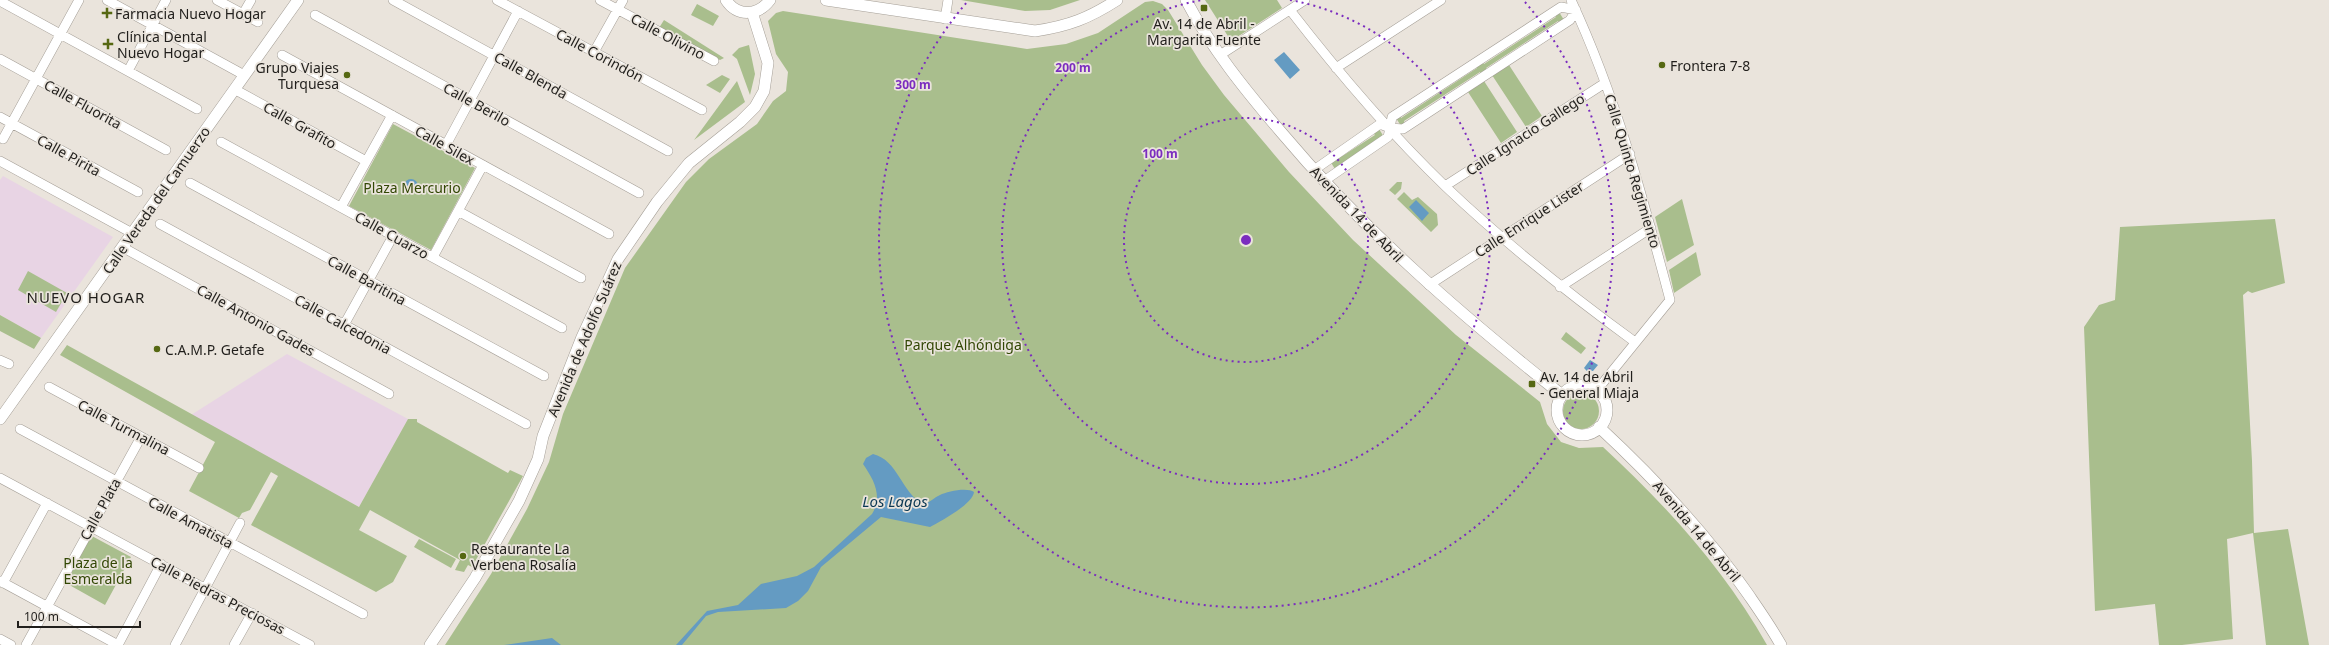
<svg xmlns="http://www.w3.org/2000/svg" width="2329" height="645" font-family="'Noto Sans',sans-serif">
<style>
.education{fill:#e8d4e4}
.green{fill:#a9be8d}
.water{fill:#649bc2}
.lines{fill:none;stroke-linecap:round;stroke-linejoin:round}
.minor-casing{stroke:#a59f97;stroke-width:10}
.tertiary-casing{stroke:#a59f97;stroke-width:12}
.minor{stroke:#fff;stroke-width:9}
.tertiary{stroke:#fff;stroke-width:11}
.ring{fill:none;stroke:#7b2cbf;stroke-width:2;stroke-dasharray:2 4}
.poi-dot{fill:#566812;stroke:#eae4dc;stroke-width:1.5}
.labels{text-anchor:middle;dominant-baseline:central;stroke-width:3.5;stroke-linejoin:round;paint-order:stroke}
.poi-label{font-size:14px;fill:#211f1c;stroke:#eae4dc;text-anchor:start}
.street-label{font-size:14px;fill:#211f1c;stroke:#eae4dc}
.park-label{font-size:14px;fill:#324704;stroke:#eae4dc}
.neighbourhood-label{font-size:15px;letter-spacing:1px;fill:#211f1c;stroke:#eae4dc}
.water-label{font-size:15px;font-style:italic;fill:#0b3853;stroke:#eae4dc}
.centre{fill:#7b2cbf;stroke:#eae4dc;stroke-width:2}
.ring-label{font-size:12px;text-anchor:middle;font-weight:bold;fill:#7b2cbf;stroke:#eae4dc;stroke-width:3.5;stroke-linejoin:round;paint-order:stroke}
</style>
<rect width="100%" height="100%" fill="#eae4dc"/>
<!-- education -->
<path class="education" d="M 3,176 L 113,237 L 41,338 L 0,315 L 0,180 Z
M 287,354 L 408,419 L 359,507 L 191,415 Z"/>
<!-- green -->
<path class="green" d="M 961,0 L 1080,0 L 1050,10 L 1025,11 Z
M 1205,0 L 1277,0 L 1282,8 L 1231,41 Z
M 1153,1 L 1162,4 L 1168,10 L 1202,65 L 1224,95 L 1289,172 L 1353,240 L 1456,335 L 1540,402 L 1547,424 L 1561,442 L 1579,448 L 1603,447 C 1665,504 1725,570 1767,645 L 445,645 L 491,574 L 527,509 L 549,462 L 563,414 L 625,268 L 686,182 L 709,159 L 757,124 L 773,101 L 786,91 L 788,72 L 776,54 L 768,21 L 776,13 L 783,11 L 1027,49 L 1066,44 L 1098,33 L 1145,2 Z
M 697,4 L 719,16 L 713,26 L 691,15 Z
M 1559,12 L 1564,20 L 1560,23 L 1558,21 L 1486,68 L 1487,70 L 1481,74 L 1480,72 L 1404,121 L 1405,124 L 1401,126 L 1396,118 L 1400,116 L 1401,118 L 1477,68 L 1476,66 L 1482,62 L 1484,64 L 1556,17 L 1555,15 Z
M 664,20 L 724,58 L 720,60 L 659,28 Z
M 749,45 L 755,74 L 750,95 L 737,59 L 732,55 L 739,48 Z
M 1509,65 L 1542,116 L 1526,127 L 1492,75 Z
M 722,75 L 730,79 L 720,93 L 706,85 Z
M 737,81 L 745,102 L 694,140 Z
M 1484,81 L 1517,132 L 1501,143 L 1468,92 Z
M 393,124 L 475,168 L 431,250 L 349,206 Z
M 1379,129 L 1384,137 L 1378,140 L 1377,139 L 1335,169 L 1330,161 L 1344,155 L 1375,135 L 1373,133 Z
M 1397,182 L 1402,182 L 1401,189 L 1395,195 L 1389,190 Z
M 1404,192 L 1412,200 L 1418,197 L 1437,214 L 1438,225 L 1431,232 L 1397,199 Z
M 1682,199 L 1694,245 L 1667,262 L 1655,217 Z
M 2275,219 L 2285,283 L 2252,293 L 2248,291 L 2243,295 L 2252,461 L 2254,533 L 2288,529 L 2309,645 L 2266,645 L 2253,533 L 2227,539 L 2233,639 L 2182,645 L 2159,645 L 2155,604 L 2095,611 L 2084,327 L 2099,305 L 2115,300 L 2120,227 Z
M 1696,252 L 1701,275 L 1674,293 L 1669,270 Z
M 28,271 L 67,293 L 56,312 L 18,290 Z
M 0,315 L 41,338 L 34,349 L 0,331 Z
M 1566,332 L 1586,348 L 1581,354 L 1561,339 Z
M 67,345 L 359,507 L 408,419 L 417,419 L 417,422 L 508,473 L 510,470 L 523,476 L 472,567 L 468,565 L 464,572 L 455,570 L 460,560 L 370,510 L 359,530 L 407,556 L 393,582 L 376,592 L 251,525 L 278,476 L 271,472 L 250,510 L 242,513 L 239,518 L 189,491 L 215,442 L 60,355 Z
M1563 411a18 18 0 1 1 36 0a18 18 0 1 1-36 0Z
M 90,535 L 131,557 L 105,605 L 64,582 Z
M 419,539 L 456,559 L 451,568 L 414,547 Z"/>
<!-- water -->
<path class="water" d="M 1284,52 L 1300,70 L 1290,79 L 1274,60 Z
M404 186a7 7 0 1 1 14 0a7 7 0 1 1-14 0Z
M 1416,200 L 1429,213 L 1422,221 L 1409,207 Z
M 1590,360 L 1598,365 L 1593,371 L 1587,371 L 1584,368 Z
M 873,454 C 898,460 901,492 923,504 C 930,503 933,498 940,495 C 947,491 968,487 974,492 C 973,504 941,521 930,527 L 881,517 L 821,567 L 808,591 L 798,601 L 786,608 L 718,612 L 706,616 L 682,645 L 676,645 L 707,611 L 738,605 L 761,584 L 797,576 L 814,567 L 872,514 C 883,496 874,480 863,464 L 866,458 Z
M 552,638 L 561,645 L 504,645 Z"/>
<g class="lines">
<defs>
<path id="minor" d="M 107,0 L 244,75
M 217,0 L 258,22
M 393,0 L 668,151
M 497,0 L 702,110
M 600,0 L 714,61
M 1571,0 C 1616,96 1643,198 1670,300 L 1597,390
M 0,1 L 197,109
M 1561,7 L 1576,10 L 1570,20 L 1403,129 L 1390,128 L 1392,117 Z
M 1290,10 C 1338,72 1389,132 1446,187 C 1505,243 1569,294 1635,342
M 243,14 L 251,0
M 315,15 L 639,193
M 945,19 L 948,0
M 594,52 L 623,0
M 282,55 L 609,234
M 1220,55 L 1305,0
M 0,59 L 166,150
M 1336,68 L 1441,0
M 128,71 L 166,0
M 234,89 L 366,161
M 0,117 L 138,192
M 3,139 L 79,0
M 221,142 L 562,328
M 446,145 L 518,11
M 0,161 L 132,233
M 1314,170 L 1380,124 L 1390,128 L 1388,137 L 1324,181
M 190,183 L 544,376
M 1445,186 L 1605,83
M 341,207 L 392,115
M 458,211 L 581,278
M 160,224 L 526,424
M 122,247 L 389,394
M 433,257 L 483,165
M 1429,285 L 1630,154
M 1560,287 L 1651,228
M 344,325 L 393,236
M 0,360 L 9,364
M 49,387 L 199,468
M 20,429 L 363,614
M 0,478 L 310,645
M 0,581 L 118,645
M 3,583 L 47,503
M 0,639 L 11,645
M 26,645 L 141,437
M 118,645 L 161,564
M 175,645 L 240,523
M 234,645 L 252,613"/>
<path id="tertiary" d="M 726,0 C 737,17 758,16 770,0
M 826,0 L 1035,31 C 1069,26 1089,18 1117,0
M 1186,0 C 1211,48 1246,91 1281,132 C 1365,232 1460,314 1562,395
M1557 410a25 25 0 1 1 50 0a25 25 0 1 1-50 0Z
M 0,419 L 298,0
M 1599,427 C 1654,478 1705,532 1748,594 C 1759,610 1771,627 1781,645
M 430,645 L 475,578 L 519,501 L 538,459 L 543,436 L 582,337 L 618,259 L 657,202 L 689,163 L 740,122 L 755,107 L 764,91 L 768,63 L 752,12"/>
</defs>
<!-- minor casing -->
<use href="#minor" class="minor-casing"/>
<!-- tertiary casing -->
<use href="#tertiary" class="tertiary-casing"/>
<!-- minor -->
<use href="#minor" class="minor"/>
<!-- tertiary -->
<use href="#tertiary" class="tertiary"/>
</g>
<!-- distance rings -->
<g class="ring">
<circle cx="1246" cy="240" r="122"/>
<path d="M1290 0A244 244 0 1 1 1202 0"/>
<path d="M1525 2A367 367 0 1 1 967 2"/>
</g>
<!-- markers -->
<g class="poi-dot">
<rect x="1200" y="4" width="8" height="8" rx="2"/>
<path d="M105 7h4v4h4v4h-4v4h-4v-4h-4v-4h4z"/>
<path d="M106 38h4v4h4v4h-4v4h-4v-4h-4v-4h4z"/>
<circle cx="1662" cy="65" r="4"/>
<circle cx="347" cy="75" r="4"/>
<circle cx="157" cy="349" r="4"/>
<rect x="1528" y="380" width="8" height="8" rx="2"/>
<circle cx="463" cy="556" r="4"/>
</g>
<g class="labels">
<!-- poi labels -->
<g class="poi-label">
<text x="115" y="13">Farmacia Nuevo Hogar</text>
<text x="1204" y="23" text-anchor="middle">Av. 14 de Abril -<tspan x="1204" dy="16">Margarita Fuente</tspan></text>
<text x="117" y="36">Clínica Dental<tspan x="117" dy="16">Nuevo Hogar</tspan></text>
<text x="1670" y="65">Frontera 7-8</text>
<text x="339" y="67" text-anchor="end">Grupo Viajes<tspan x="339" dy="16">Turquesa</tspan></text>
<text x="165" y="349">C.A.M.P. Getafe</text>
<text x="1540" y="376">Av. 14 de Abril<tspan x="1540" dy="16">- General Miaja</tspan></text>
<text x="471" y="548">Restaurante La<tspan x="471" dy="16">Verbena Rosalía</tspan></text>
</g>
<!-- street labels -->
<g class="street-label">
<text transform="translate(668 36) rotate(28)">Calle Olivino</text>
<text transform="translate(600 55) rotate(28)">Calle Corindón</text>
<text transform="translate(531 75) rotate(29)">Calle Blenda</text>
<text transform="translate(83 104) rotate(29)">Calle Fluorita</text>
<text transform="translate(477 104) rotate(29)">Calle Berilo</text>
<text transform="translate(300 125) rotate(29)">Calle Grafito</text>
<text transform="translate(1525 134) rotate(-33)">Calle Ignacio Gallego</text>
<text transform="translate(445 145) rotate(29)">Calle Silex</text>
<text transform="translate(69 155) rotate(29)">Calle Pirita</text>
<text transform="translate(1633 171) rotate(73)">Calle Quinto Regimiento</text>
<text transform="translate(156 200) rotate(-55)">Calle Vereda del Camuerzo</text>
<text transform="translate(1357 214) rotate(46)">Avenida 14 de Abril</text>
<text transform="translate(1529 219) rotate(-33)">Calle Enrique Lister</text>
<text transform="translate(392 235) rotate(29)">Calle Cuarzo</text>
<text transform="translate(367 280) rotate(29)">Calle Baritina</text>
<text transform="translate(256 320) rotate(29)">Calle Antonio Gades</text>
<text transform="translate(343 324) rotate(29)">Calle Calcedonia</text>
<text transform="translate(584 339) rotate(-67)">Avenida de Adolfo Suárez</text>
<text transform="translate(124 427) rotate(28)">Calle Turmalina</text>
<text transform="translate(100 509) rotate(-61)">Calle Plata</text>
<text transform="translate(191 522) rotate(28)">Calle Amatista</text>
<text transform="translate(1697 531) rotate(50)">Avenida 14 de Abril</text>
<text transform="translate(218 595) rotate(28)">Calle Piedras Preciosas</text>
</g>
<!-- park labels -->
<g class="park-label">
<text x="412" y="187">Plaza Mercurio</text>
<text x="963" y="344">Parque Alhóndiga</text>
<text x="98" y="562">Plaza de la<tspan x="98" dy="16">Esmeralda</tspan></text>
</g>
<!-- neighbourhood labels -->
<g class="neighbourhood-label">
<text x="86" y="297">NUEVO HOGAR</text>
</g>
<!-- water labels -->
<g class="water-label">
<text x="895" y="501">Los Lagos</text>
</g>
</g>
<circle cx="1246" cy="240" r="6" class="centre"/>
<g class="ring-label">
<text x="1073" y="72">200 m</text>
<text x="913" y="89">300 m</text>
<text x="1160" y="158">100 m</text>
</g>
<!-- scale -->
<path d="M18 621v6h122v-6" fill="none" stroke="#211f1c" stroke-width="2"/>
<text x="24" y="621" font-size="12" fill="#211f1c" stroke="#eae4dc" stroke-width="3" paint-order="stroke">100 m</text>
</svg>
